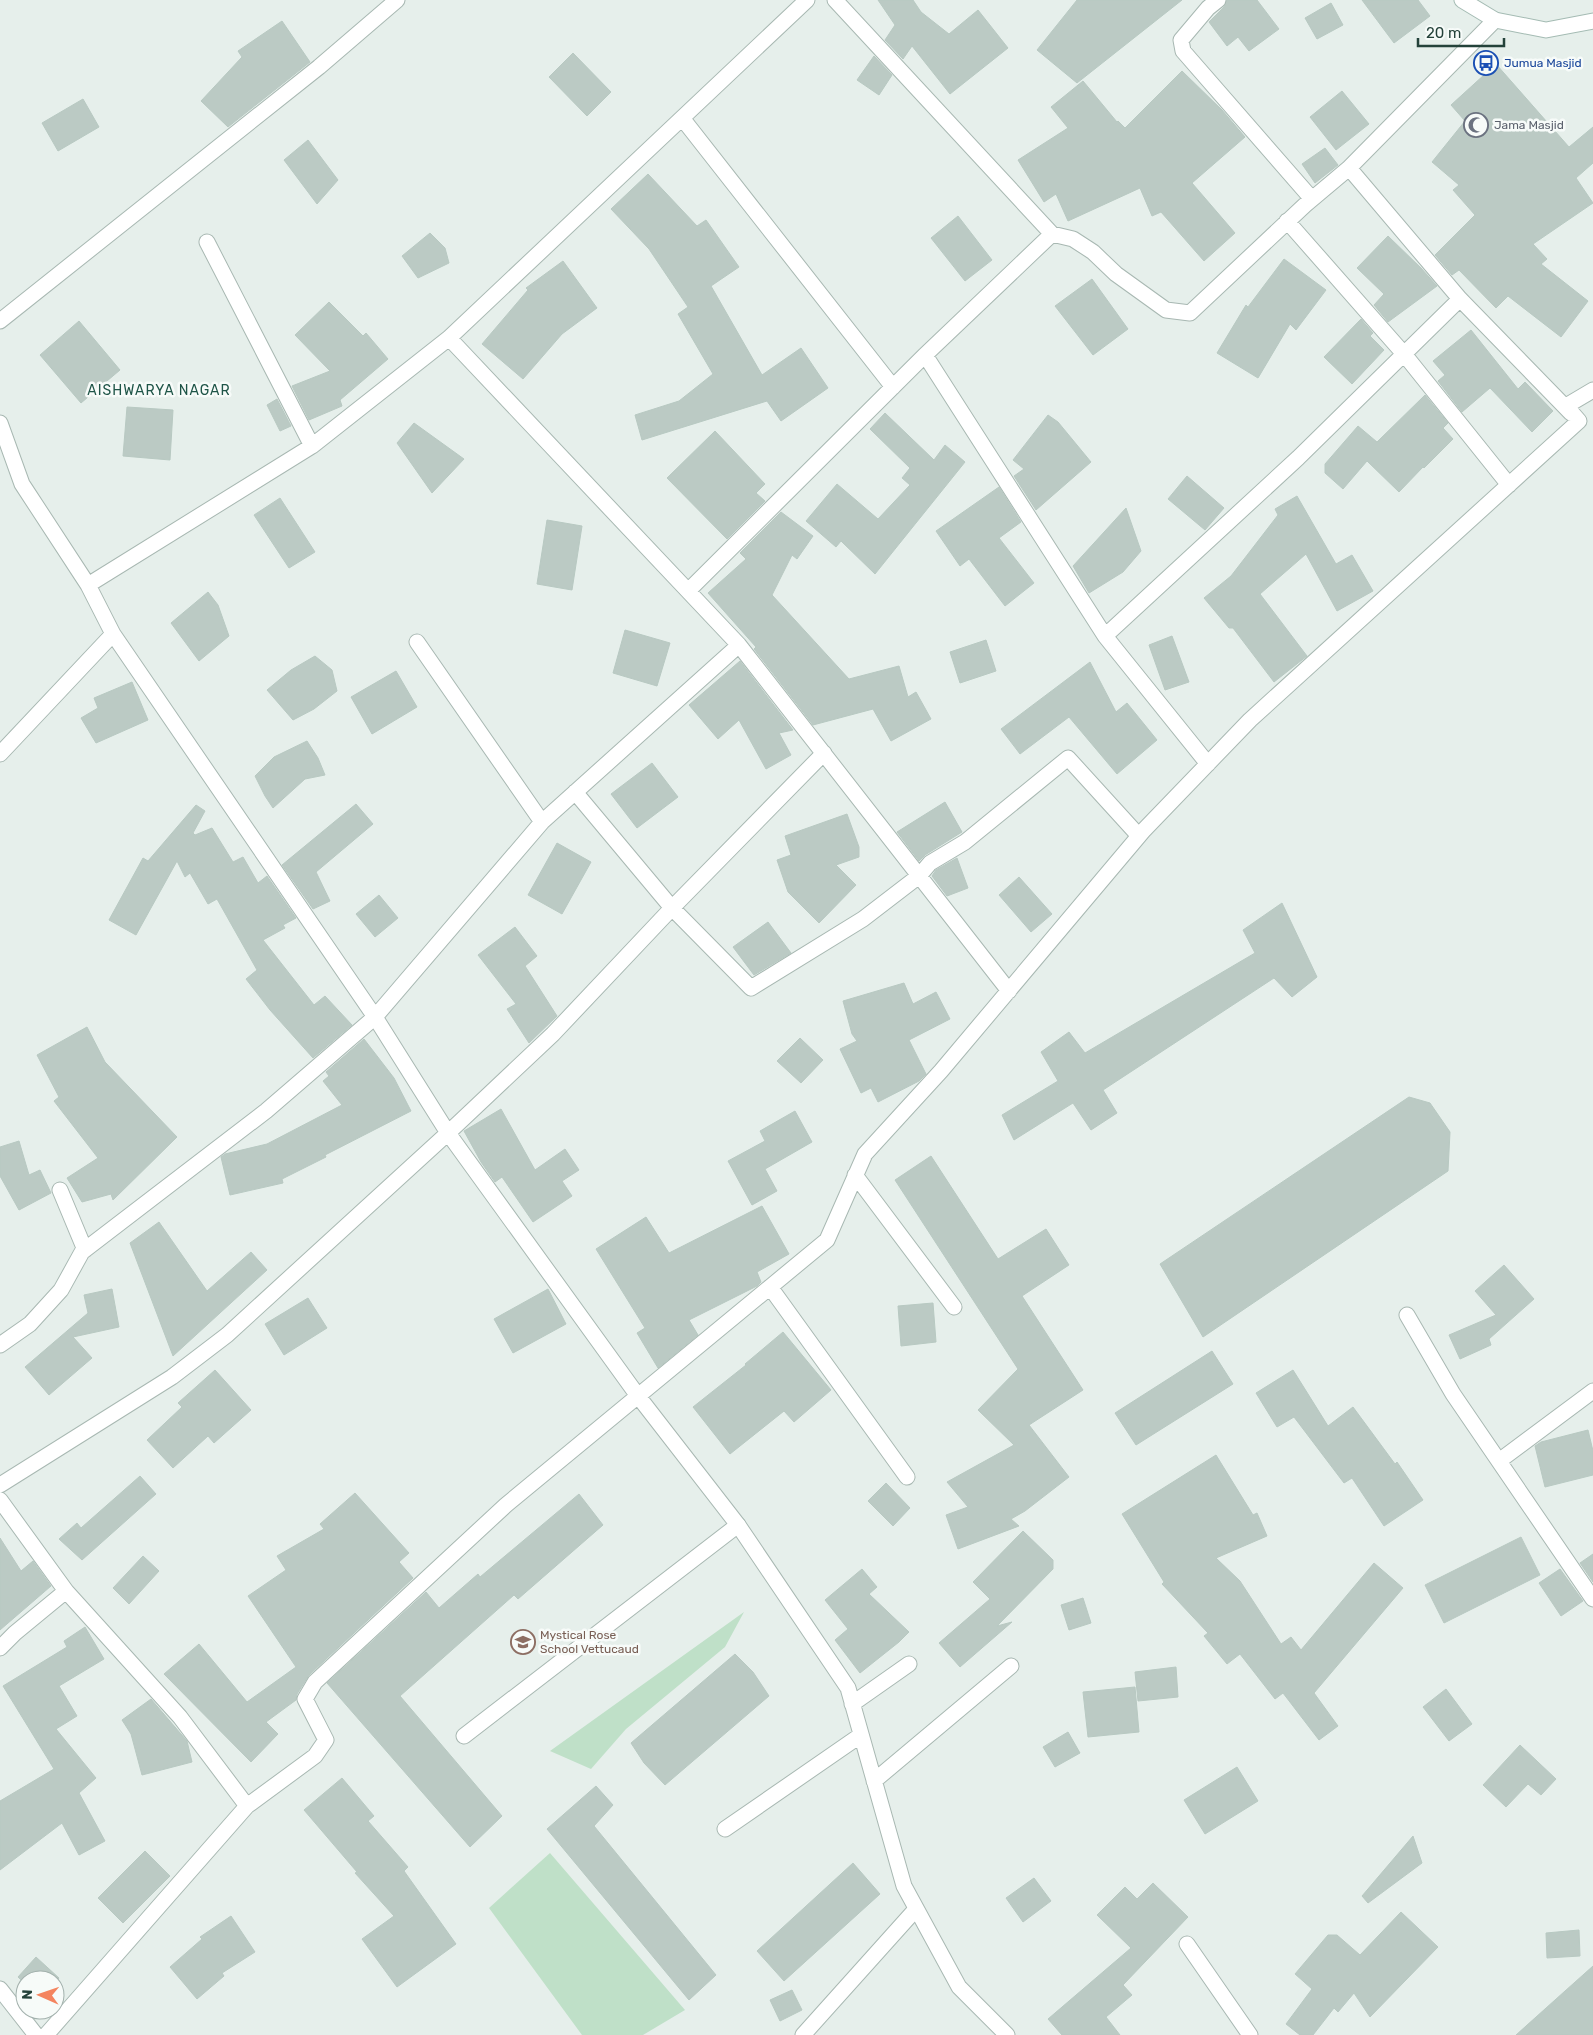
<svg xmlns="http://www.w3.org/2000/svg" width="1593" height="2035" font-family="Rubik,sans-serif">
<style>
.green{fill:#bfe0c8}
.building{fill:#bbcac4;stroke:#b8c9c2}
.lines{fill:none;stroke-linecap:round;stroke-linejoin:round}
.service-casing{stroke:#a8b8b2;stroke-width:17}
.minor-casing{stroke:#a8b8b2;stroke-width:17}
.secondary-casing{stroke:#a4bbb3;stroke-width:17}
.service{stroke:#fff;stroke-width:15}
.minor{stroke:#fff;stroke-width:15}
.secondary{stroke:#fff;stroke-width:15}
.labels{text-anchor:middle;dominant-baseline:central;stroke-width:5;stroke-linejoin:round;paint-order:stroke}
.transit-label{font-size:12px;fill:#164399;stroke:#f7fbf9;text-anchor:start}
.worship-label{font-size:12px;fill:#5b616d;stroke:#f7fbf9;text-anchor:start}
.education-label{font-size:12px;fill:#785e54;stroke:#f7fbf9;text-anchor:start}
.neighbourhood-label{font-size:14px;letter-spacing:1px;fill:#1f5548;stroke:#f7fbf9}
</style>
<rect width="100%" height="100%" fill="#e6efeb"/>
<!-- green -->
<path class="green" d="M 744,1612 L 725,1647 L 626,1729 L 591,1769 L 550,1751 Z
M 550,1853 L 685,2010 L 643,2035 L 582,2035 L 489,1908 Z"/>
<!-- building -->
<path class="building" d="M 878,0 L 913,0 L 921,12 L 949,34 L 978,10 L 1008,48 L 950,94 L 912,46 L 903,59 L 885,40 L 895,25 Z
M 1077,0 L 1182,0 L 1077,83 L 1037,50 Z
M 1227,0 L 1257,0 L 1279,29 L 1249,51 L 1238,37 L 1227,46 L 1209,22 L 1224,7 Z
M 1362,0 L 1418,0 L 1430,16 L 1394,43 Z
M 1331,3 L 1343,25 L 1317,39 L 1305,18 Z
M 282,21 L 310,62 L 228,127 L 201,101 L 242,57 L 238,51 Z
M 573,53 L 611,92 L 587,116 L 549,77 Z
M 874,56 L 892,75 L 879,95 L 857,80 Z
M 1496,64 L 1569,147 L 1593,127 L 1593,163 L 1576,178 L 1593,203 L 1533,244 L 1547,259 L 1541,264 L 1588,301 L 1561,337 L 1508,296 L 1496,308 L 1459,270 L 1452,275 L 1435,255 L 1475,215 L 1453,190 L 1459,185 L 1432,162 L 1465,121 L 1451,105 Z
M 1182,71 L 1222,110 L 1245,137 L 1192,183 L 1235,233 L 1204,261 L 1161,212 L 1152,216 L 1140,188 L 1068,221 L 1056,194 L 1044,202 L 1018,160 L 1068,128 L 1051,107 L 1083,81 L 1117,122 L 1118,121 L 1125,128 Z
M 1342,91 L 1369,124 L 1336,150 L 1310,117 Z
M 83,99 L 99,127 L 58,151 L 42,123 Z
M 308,140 L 338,180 L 317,204 L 284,160 Z
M 1325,148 L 1338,165 L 1315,183 L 1302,164 Z
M 648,174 L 697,226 L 706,220 L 739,267 L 711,286 L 762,375 L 801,348 L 828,388 L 781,421 L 767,401 L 642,440 L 635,415 L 679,401 L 713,374 L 678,314 L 688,307 L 649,249 L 611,209 Z
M 958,216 L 992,260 L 965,281 L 931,238 Z
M 430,233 L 445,248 L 449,263 L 418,278 L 402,256 Z
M 1388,236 L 1421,268 L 1437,286 L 1388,322 L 1374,305 L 1384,294 L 1357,268 Z
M 1284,259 L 1326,290 L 1296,330 L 1290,324 L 1258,378 L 1217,353 L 1246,305 L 1248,307 Z
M 563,261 L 597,308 L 562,334 L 523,379 L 482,344 L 528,290 L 526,288 Z
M 1092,279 L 1128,329 L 1093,355 L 1055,306 Z
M 329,302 L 363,336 L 366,333 L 388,359 L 340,400 L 342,406 L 309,420 L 292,386 L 330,371 L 295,335 Z
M 1361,319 L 1373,333 L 1370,336 L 1384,350 L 1352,384 L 1324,357 Z
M 79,321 L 120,370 L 81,403 L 40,355 Z
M 1471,330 L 1518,389 L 1525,382 L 1553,411 L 1532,432 L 1490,388 L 1462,412 L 1438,381 L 1445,375 L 1433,361 Z
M 1425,395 L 1448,423 L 1443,428 L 1453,439 L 1424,468 L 1423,467 L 1399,492 L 1367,461 L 1343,489 L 1325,473 L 1325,464 L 1358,426 L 1377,442 Z
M 277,399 L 291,426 L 280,431 L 267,405 Z
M 127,407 L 173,410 L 170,460 L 123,456 Z
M 885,413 L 934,460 L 945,445 L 965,462 L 875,574 L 841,541 L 836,547 L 806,521 L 837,484 L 878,519 L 910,485 L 902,478 L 910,468 L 870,429 Z
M 1048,415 L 1058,422 L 1091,462 L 1036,510 L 1014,476 L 1024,469 L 1013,460 Z
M 414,423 L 464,459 L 432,493 L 397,443 Z
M 715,431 L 765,484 L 756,493 L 765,501 L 727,539 L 667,478 Z
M 1187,476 L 1224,508 L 1205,530 L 1168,499 Z
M 999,487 L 1021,522 L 999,538 L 1034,583 L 1005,606 L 969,559 L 960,566 L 936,531 Z
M 1297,496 L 1336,564 L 1352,555 L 1373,591 L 1337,611 L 1306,554 L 1260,594 L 1307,656 L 1274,682 L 1233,628 L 1229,628 L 1204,598 L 1231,576 L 1278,515 L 1275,509 Z
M 280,498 L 315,552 L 289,568 L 254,515 Z
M 1126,508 L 1141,551 L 1123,572 L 1089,593 L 1073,566 Z
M 781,512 L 813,536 L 797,559 L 792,555 L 772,595 L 849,679 L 899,666 L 908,697 L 916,692 L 931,719 L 891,741 L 873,709 L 813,725 L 754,649 L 756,647 L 708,593 L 746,559 L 740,553 Z
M 547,520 L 582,526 L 572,590 L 537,584 Z
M 208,592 L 218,605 L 229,636 L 199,661 L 171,623 Z
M 625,630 L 670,643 L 657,686 L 613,673 Z
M 1172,636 L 1189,682 L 1165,690 L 1149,645 Z
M 986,640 L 996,671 L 960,683 L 950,652 Z
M 315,656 L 332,670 L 337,691 L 314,709 L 293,720 L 267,690 L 291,670 Z
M 740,661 L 793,730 L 779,733 L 791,755 L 766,769 L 739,720 L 718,739 L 689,705 Z
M 1090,662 L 1116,712 L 1127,703 L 1157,740 L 1117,774 L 1069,717 L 1020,754 L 1001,729 Z
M 396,671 L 417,707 L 372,734 L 351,697 Z
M 132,682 L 148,720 L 96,743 L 81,718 L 98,708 L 94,698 Z
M 307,741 L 318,758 L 325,775 L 305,779 L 273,808 L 265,796 L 255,776 L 274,757 Z
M 652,763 L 678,797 L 637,828 L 611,794 Z
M 945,802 L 962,832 L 925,855 L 919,861 L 897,832 Z
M 356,804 L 373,824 L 316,872 L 330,901 L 313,909 L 282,865 Z
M 196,805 L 205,811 L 193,833 L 195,835 L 212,828 L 233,862 L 243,857 L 258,883 L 267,876 L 296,918 L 283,925 L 285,928 L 263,940 L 314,1005 L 325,996 L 352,1025 L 313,1058 L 270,1010 L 246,979 L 257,970 L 217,899 L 208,904 L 190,873 L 185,877 L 177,861 L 136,935 L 109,920 L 143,858 L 148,861 Z
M 847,814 L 859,847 L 859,857 L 836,865 L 856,885 L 819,923 L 788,892 L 777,860 L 791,855 L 785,836 Z
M 557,843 L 591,862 L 562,914 L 528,895 Z
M 957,858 L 968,888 L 947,896 L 932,876 L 936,870 Z
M 1019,877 L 1052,914 L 1031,932 L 999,895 Z
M 379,895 L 398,918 L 375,937 L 356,914 Z
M 1282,903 L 1317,977 L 1292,997 L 1274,978 L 1103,1090 L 1117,1113 L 1091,1130 L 1073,1103 L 1014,1140 L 1002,1115 L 1058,1081 L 1041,1052 L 1069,1032 L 1085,1053 L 1255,953 L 1243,930 Z
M 768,922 L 791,953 L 754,975 L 733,947 Z
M 515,927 L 537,956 L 525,966 L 557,1016 L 529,1043 L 507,1009 L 516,1004 L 478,955 Z
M 904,983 L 913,1004 L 936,992 L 950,1019 L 909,1040 L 926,1074 L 919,1081 L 878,1102 L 871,1088 L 861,1093 L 840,1049 L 857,1041 L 852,1034 L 843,1001 Z
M 87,1027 L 105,1062 L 177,1137 L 113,1200 L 111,1194 L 82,1202 L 67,1178 L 98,1158 L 54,1101 L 59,1097 L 37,1055 Z
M 800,1038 L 823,1060 L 801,1083 L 777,1061 Z
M 364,1039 L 394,1078 L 411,1111 L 325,1155 L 326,1157 L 282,1179 L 283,1183 L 230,1195 L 221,1157 L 225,1154 L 267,1144 L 342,1105 L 323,1081 L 329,1076 L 326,1072 Z
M 1409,1097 L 1430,1103 L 1450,1132 L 1448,1171 L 1203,1337 L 1160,1264 Z
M 501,1109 L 535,1170 L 565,1149 L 579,1170 L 562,1181 L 572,1196 L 533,1222 L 502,1177 L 495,1182 L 481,1162 L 464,1131 Z
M 795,1111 L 812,1142 L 765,1169 L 777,1191 L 752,1205 L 728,1161 L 765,1141 L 760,1131 Z
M 19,1141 L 29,1175 L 40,1170 L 51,1193 L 19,1210 L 0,1176 L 0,1147 Z
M 931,1156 L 998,1259 L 1046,1229 L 1069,1265 L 1022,1296 L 1083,1390 L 1029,1425 L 1069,1477 L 1025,1511 L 1011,1519 L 1019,1526 L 958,1549 L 946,1515 L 968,1507 L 947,1482 L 1014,1445 L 978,1410 L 1018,1369 L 895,1180 Z
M 762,1206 L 789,1254 L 757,1272 L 761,1282 L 757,1286 L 689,1320 L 698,1335 L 658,1368 L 637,1333 L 645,1328 L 596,1249 L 646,1217 L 669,1253 Z
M 159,1222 L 207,1291 L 251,1252 L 267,1270 L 173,1356 L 130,1243 Z
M 1504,1265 L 1534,1299 L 1489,1339 L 1491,1345 L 1460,1359 L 1449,1335 L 1496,1315 L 1475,1291 Z
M 112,1289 L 119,1327 L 73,1337 L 92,1358 L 49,1395 L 25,1367 L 88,1313 L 84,1295 Z
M 548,1289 L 566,1324 L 513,1353 L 494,1319 Z
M 308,1298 L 327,1328 L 284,1355 L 265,1324 Z
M 933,1303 L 936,1342 L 901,1346 L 898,1306 Z
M 783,1332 L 831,1390 L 794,1422 L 784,1411 L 730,1454 L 693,1407 L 746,1365 L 745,1364 Z
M 1212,1351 L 1233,1384 L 1136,1445 L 1115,1413 Z
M 215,1370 L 251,1410 L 214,1443 L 208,1436 L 173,1468 L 147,1440 L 182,1407 L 178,1403 Z
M 1293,1370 L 1328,1426 L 1353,1407 L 1395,1464 L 1397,1462 L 1423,1500 L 1384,1526 L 1352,1478 L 1344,1483 L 1294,1417 L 1277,1427 L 1256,1393 Z
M 1588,1430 L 1593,1451 L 1593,1475 L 1545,1487 L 1535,1446 L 1541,1442 Z
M 1216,1455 L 1253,1515 L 1257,1513 L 1267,1536 L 1216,1558 L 1240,1581 L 1281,1644 L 1291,1637 L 1301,1650 L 1374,1563 L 1403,1588 L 1314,1693 L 1338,1726 L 1319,1740 L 1283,1693 L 1275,1699 L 1240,1654 L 1227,1664 L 1204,1636 L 1208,1633 L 1162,1584 L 1164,1582 L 1122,1514 Z
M 140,1476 L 156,1494 L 82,1560 L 59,1539 L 77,1523 L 81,1528 Z
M 886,1483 L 910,1508 L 893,1526 L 868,1501 Z
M 355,1493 L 409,1553 L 399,1562 L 413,1578 L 309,1675 L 297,1694 L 296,1700 L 266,1722 L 278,1734 L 251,1762 L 164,1674 L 199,1644 L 247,1702 L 296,1667 L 248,1596 L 286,1570 L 277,1556 L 324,1529 L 320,1524 Z
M 579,1494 L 603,1525 L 518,1599 L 514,1595 L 400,1696 L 502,1816 L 470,1847 L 327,1683 L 426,1592 L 439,1608 L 478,1574 L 480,1577 Z
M 1023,1531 L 1053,1560 L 1053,1569 L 997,1626 L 1012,1622 L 960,1667 L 939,1643 L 990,1599 L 973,1582 Z
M 1521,1537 L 1540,1575 L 1444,1623 L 1425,1585 Z
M 0,1538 L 21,1571 L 33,1561 L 51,1586 L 0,1630 Z
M 1593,1554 L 1593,1582 L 1580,1563 Z
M 143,1556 L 159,1571 L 129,1604 L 113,1588 Z
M 862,1569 L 877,1587 L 869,1594 L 909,1632 L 899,1642 L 860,1673 L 835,1640 L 848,1629 L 825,1600 Z
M 1560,1569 L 1583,1601 L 1561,1616 L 1539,1583 Z
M 1083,1598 L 1091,1623 L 1069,1630 L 1061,1605 Z
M 85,1627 L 104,1659 L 59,1686 L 77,1716 L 56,1729 L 96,1778 L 79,1793 L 105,1841 L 79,1855 L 62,1823 L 0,1870 L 0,1801 L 54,1769 L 3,1686 L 67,1647 L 64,1641 Z
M 735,1654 L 753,1672 L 769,1696 L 665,1785 L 644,1763 L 631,1743 Z
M 1176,1667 L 1178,1697 L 1138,1701 L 1135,1672 Z
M 1135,1687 L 1139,1732 L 1088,1737 L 1083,1692 Z
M 1446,1689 L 1472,1724 L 1449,1741 L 1423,1707 Z
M 151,1699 L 187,1741 L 192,1762 L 142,1775 L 131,1734 L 122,1720 Z
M 1068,1732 L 1080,1753 L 1055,1767 L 1043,1747 Z
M 1520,1745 L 1556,1779 L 1541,1795 L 1528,1784 L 1506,1807 L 1483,1785 Z
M 1237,1767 L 1258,1801 L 1205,1834 L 1184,1800 Z
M 342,1778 L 374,1816 L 368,1821 L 408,1867 L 404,1871 L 456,1944 L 397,1987 L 362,1939 L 394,1916 L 355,1873 L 357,1872 L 304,1810 Z
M 596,1786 L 613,1805 L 594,1826 L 716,1975 L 689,2000 L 547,1829 Z
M 1413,1836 L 1422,1863 L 1368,1903 L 1362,1896 Z
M 145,1851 L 170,1876 L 123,1923 L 98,1898 Z
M 853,1863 L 880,1894 L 784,1981 L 757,1951 Z
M 1034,1878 L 1051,1901 L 1023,1922 L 1006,1898 Z
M 1153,1883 L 1188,1917 L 1123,1985 L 1132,1995 L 1106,2017 L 1120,2035 L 1062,2035 L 1048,2019 L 1131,1948 L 1097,1915 L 1125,1887 L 1137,1899 Z
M 1401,1912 L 1438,1947 L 1370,2017 L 1354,1993 L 1338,2012 L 1334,2008 L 1313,2035 L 1300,2035 L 1286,2024 L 1312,1989 L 1295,1974 L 1328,1935 L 1337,1935 L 1360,1955 Z
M 231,1916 L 255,1952 L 222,1973 L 224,1976 L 197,1999 L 170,1967 L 202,1939 L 200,1937 Z
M 1579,1930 L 1580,1956 L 1547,1958 L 1546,1933 Z
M 36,1957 L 59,1978 L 55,1983 L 55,1980 L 25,1980 L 25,1984 L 18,1977 Z
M 1593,1966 L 1593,2035 L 1516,2035 L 1565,1991 Z
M 792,1990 L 802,2010 L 780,2021 L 770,2000 Z"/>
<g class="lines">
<defs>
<path id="service" d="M 464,1736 L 738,1525
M 803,2035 L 916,1909"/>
<path id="minor" d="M 835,0 L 1052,234
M 1218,0 L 1208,8 L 1181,40 L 1183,51 L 1312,199
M 682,118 L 893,387
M 1349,168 L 1460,299 L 1571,413
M 1287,221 L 1404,354 L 1509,485
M 207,242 L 312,446
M 0,321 L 319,67 L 397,0
M 925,355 L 1105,636 L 1208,764
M 0,423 L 22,484 L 88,585 L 113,634 L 375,1017 L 448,1133 L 638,1396 L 738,1525 L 848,1688 L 904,1886 L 959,1987 L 1007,2035
M 88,585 L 312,446 L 449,338 L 807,0
M 689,590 L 925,355 L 1052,234 L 1073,239 L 1093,252 L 1116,274 L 1166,310 L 1190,313 L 1305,205 L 1349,168 L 1495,20
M 1105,636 L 1298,458 L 1460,299
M 417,642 L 542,822
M 739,645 L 1009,991
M 0,754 L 113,634
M 575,792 L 672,908 L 751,988 L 863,919 L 919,876 L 930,863 L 965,842 L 1068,758 L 1139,836
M 855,1175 L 954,1307
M 60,1190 L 85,1250
M 770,1287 L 907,1477
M 1407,1315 L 1453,1394 L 1593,1599
M 0,1345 L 30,1324 L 61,1290 L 82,1252 L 266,1111 L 375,1017 L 542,822 L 739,645 L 449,338
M 1499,1461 L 1593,1391
M 0,1485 L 172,1377 L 227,1335 L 448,1133 L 553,1034 L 672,908 L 824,753
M 0,1500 L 66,1591
M 0,1648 L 15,1633 L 66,1591 L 180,1717 L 247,1806 L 315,1756 L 326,1740 L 305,1699 L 315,1682 L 506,1505 L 827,1240 L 865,1154 L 941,1071 L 1144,830 L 1250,720 L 1579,421 L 1566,406 L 1593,390
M 852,1704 L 909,1664
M 874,1781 L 1011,1666
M 725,1829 L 861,1735
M 1187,1944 L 1250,2035
M 0,1989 L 36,2035
M 46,2035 L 247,1806"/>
<path id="secondary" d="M 1462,0 L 1495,20 L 1546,30 L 1593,21"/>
</defs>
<!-- service casing -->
<use href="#service" class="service-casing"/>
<!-- minor casing -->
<use href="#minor" class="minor-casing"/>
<!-- secondary casing -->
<use href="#secondary" class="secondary-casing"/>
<!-- service -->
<use href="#service" class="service"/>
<!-- minor -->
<use href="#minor" class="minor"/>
<!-- secondary -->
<use href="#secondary" class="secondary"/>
</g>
<!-- icons -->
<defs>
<symbol id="bus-ring" viewBox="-11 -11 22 22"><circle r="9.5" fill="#f7fbf9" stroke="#1a4fb4" stroke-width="1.5"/><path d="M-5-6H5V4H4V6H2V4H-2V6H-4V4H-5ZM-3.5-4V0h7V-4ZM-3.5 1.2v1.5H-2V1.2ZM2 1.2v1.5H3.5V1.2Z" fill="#1a4fb4"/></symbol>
<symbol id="mosque-ring" viewBox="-11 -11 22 22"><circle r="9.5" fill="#f7fbf9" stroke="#6b7280" stroke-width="1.5"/><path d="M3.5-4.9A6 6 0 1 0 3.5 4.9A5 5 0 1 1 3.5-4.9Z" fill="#6b7280"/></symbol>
<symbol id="school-ring" viewBox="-11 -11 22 22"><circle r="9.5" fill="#f7fbf9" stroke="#8d6e63" stroke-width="1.5"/><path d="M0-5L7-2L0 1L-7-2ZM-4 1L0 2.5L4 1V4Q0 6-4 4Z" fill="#8d6e63"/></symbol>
</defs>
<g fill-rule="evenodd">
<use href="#bus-ring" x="1472" y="49" width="28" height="28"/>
<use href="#mosque-ring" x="1462" y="111" width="28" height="28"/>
<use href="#school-ring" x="509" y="1628" width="28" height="28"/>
</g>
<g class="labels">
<!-- transit labels -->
<g class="transit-label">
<text x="1504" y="63">Jumua Masjid</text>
</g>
<!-- worship labels -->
<g class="worship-label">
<text x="1494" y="125">Jama Masjid</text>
</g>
<!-- education labels -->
<g class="education-label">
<text x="540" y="1635">Mystical Rose<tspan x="540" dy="14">School Vettucaud</tspan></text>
</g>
<!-- neighbourhood labels -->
<g class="neighbourhood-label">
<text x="159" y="390">AISHWARYA NAGAR</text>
</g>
</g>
<!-- north arrow -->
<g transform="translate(40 1995) rotate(272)"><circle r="24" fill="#f7fbf9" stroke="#a3b1ad"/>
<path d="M0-4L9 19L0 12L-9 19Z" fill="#f4845f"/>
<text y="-8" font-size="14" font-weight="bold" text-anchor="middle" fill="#24423a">N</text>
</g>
<!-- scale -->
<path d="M1418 38v8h86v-8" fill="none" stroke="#24423a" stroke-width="2.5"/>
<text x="1426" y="38" font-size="15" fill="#24423a" stroke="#f7fbf9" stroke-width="4" paint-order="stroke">20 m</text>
</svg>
